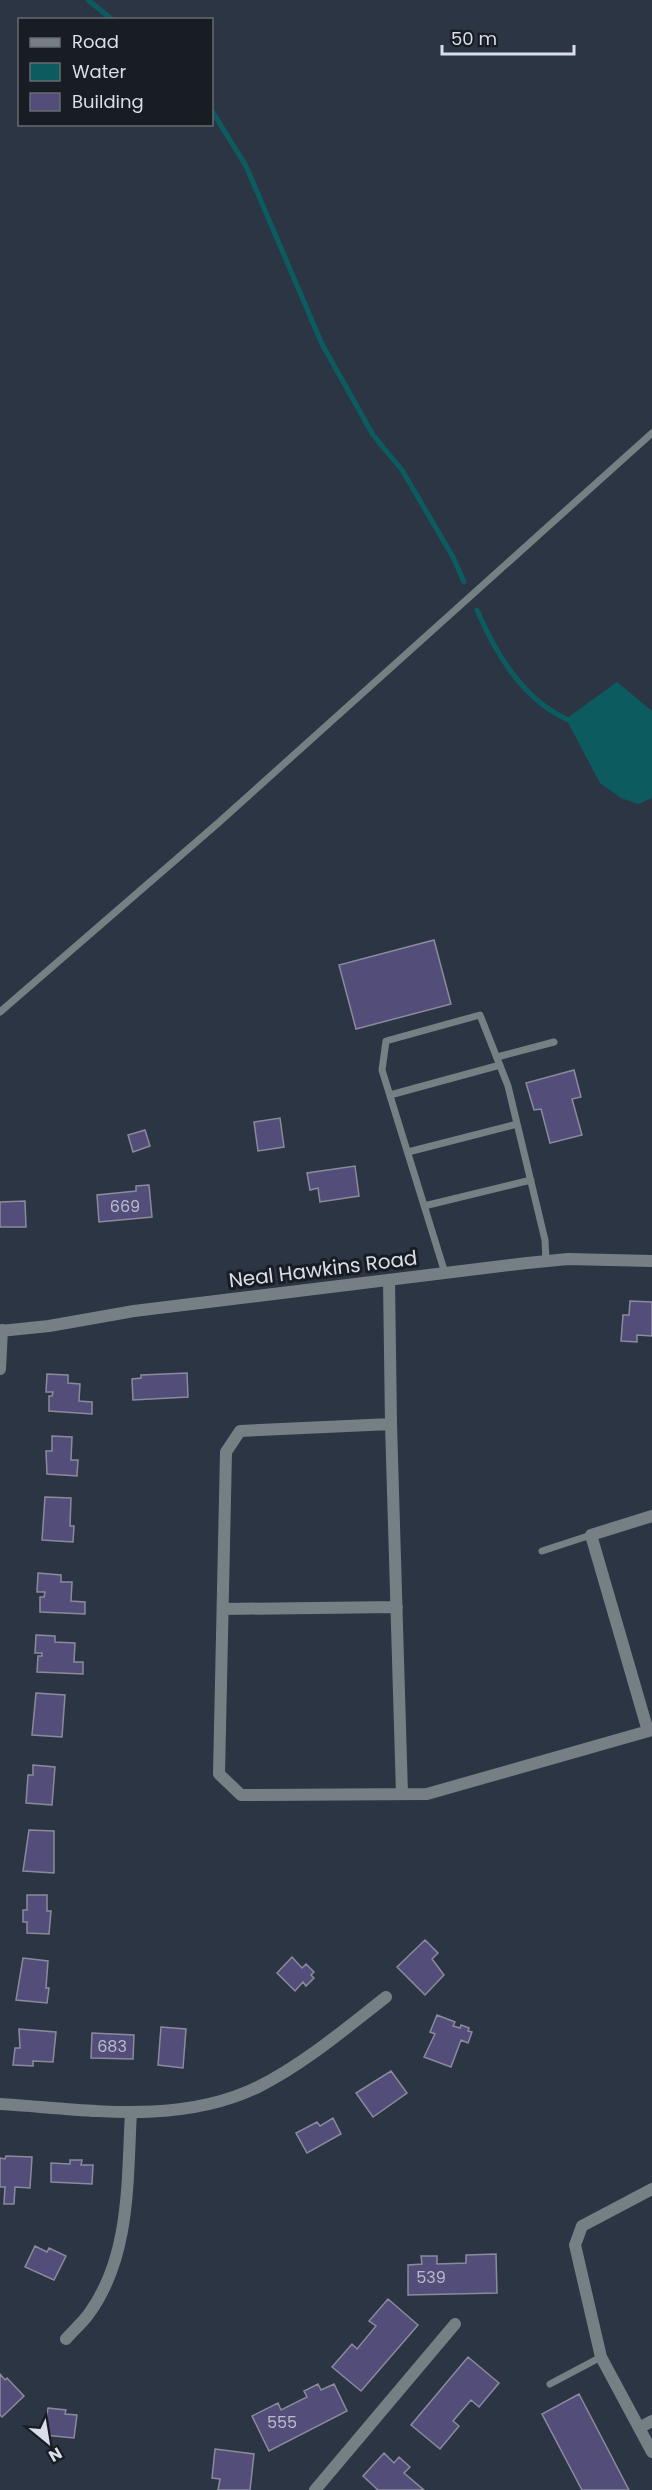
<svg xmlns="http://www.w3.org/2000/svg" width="652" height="2490" font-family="Poppins,sans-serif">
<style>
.water{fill:#0c5c5f}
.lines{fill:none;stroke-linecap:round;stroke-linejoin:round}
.stream{stroke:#0c5c5f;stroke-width:5}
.building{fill:#534e79;stroke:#8b8a9d;stroke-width:1.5}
.service{stroke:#768084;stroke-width:7}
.minor{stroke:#768084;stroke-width:12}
.tertiary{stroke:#768084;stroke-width:12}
.labels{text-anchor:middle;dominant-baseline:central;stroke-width:6;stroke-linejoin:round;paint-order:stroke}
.number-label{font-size:16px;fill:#b8bbcd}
.street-label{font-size:20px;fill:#d9dfe9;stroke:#181d23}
</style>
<rect width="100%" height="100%" fill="#2c3544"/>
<!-- water -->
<path class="water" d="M 617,682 L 652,711 L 652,798 L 638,804 L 621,798 L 600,783 L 566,719 Z"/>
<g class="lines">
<!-- stream -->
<path class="stream" d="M 88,0 L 113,20
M 212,111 L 246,166 L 322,344 L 373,435 L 402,470 L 453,557 L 464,582
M 477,610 C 496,654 524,702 571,721"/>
</g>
<!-- building -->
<path class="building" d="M 434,940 L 451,1004 L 356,1029 L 339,965 Z
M 574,1070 L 581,1097 L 572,1099 L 582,1135 L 550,1143 L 541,1109 L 534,1110 L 526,1083 Z
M 280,1118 L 284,1147 L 258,1151 L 254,1122 Z
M 145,1130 L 150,1146 L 133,1152 L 128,1135 Z
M 355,1166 L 359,1196 L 320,1202 L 318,1188 L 310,1190 L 307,1173 Z
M 149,1185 L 152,1217 L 99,1222 L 97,1195 L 136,1191 L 136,1186 Z
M 25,1201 L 26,1227 L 0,1227 L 0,1202 Z
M 630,1301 L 652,1302 L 652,1336 L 637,1335 L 637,1342 L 621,1341 L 623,1315 L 629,1315 Z
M 187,1373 L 188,1397 L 133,1400 L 132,1379 L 141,1378 L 141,1375 Z
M 47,1374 L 68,1375 L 68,1383 L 80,1384 L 79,1401 L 92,1402 L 92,1414 L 49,1411 L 49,1396 L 52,1396 L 53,1392 L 46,1392 Z
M 52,1436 L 72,1437 L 71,1460 L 78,1460 L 77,1476 L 47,1474 L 46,1451 L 52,1451 Z
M 45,1497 L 71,1498 L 70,1526 L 74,1526 L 73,1542 L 42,1540 Z
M 38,1573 L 61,1575 L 61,1582 L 72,1582 L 71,1601 L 85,1602 L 85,1614 L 40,1612 L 40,1597 L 44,1597 L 45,1592 L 37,1592 Z
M 36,1635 L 55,1636 L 55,1642 L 75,1643 L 74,1662 L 83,1662 L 83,1674 L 37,1672 L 38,1656 L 42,1656 L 42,1653 L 35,1653 Z
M 36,1693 L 65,1695 L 62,1737 L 32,1735 Z
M 33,1765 L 55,1767 L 52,1805 L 26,1803 L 28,1775 L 33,1775 Z
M 29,1830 L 54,1831 L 54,1873 L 23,1871 Z
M 27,1895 L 47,1895 L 47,1911 L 51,1911 L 49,1934 L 27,1933 L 27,1922 L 23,1922 L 23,1910 L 27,1910 Z
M 425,1940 L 438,1953 L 432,1959 L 444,1975 L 425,1995 L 397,1967 Z
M 292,1957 L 302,1968 L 306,1964 L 314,1972 L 311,1975 L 314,1978 L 306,1986 L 303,1982 L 295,1991 L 277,1973 Z
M 23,1958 L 48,1961 L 46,1988 L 49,1988 L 47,2003 L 16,2000 Z
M 437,2015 L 455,2022 L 453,2026 L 460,2028 L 461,2025 L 469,2028 L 468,2031 L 472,2032 L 468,2043 L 461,2040 L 451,2067 L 424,2057 L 435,2034 L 430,2032 Z
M 161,2027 L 186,2029 L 183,2068 L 158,2065 Z
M 19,2029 L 56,2032 L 53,2062 L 33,2061 L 33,2066 L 13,2065 L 15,2048 L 20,2048 Z
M 92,2033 L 134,2035 L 133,2059 L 91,2058 Z
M 391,2071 L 407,2093 L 373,2117 L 356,2093 Z
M 333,2118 L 341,2134 L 307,2153 L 296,2133 L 317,2122 L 320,2126 Z
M 6,2156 L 32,2157 L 30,2188 L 15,2187 L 14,2204 L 4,2204 L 5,2187 L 0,2187 L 0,2158 L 5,2159 Z
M 70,2160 L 82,2160 L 81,2165 L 93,2165 L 92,2184 L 51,2182 L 51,2163 L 70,2164 Z
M 35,2246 L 47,2252 L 49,2248 L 66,2256 L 54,2280 L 25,2267 Z
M 496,2254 L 497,2293 L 408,2295 L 408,2265 L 422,2264 L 421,2256 L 437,2256 L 437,2264 L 466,2263 L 466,2255 Z
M 388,2299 L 418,2325 L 361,2391 L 332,2367 L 352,2344 L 357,2349 L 376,2326 L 369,2321 Z
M 468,2357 L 499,2383 L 479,2407 L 471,2400 L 453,2421 L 459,2426 L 440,2449 L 411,2425 Z
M 0,2374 L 5,2380 L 7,2378 L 24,2396 L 2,2417 L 0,2415 Z
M 318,2384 L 321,2390 L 334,2384 L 347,2411 L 269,2451 L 252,2416 L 278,2403 L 281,2410 L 307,2397 L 304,2391 Z
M 579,2394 L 629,2490 L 582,2490 L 542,2414 Z
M 48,2408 L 66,2410 L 65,2414 L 77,2415 L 74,2438 L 44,2435 Z
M 215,2449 L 254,2454 L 250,2490 L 218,2490 L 220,2479 L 212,2478 Z
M 384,2453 L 394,2463 L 399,2457 L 410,2467 L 404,2473 L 424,2490 L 378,2490 L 363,2476 Z"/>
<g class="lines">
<!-- service -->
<path class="service" d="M 0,1012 L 217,824 L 652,433
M 497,1057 L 554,1042
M 390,1095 L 500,1065
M 408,1152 L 517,1124
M 424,1206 L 531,1180
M 445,1273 L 382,1070 L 386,1041 L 480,1015 L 508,1086 L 545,1240 L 546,1261
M 542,1551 L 591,1535
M 550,2384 L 601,2357"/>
<!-- minor -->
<path class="minor" d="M 389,1280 L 391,1424 L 240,1431 L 226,1452 L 219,1774 L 241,1795 L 427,1794 L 652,1730
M 0,1369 L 2,1330
M 391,1424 L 402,1794
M 223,1609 L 397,1607
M 648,1731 L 591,1535 L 652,1516
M 0,2104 C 84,2109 179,2126 258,2087 C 304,2064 345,2029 386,1997
M 652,2189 L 582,2226 L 575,2245 L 601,2357 L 652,2452
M 66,2339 C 73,2331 81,2324 88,2315 C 131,2257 127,2181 131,2112
M 639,2428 L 652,2421
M 315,2490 L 455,2324"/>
<!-- tertiary -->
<path class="tertiary" d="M 0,1331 L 49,1326 L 134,1311 L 527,1263 L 568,1259 L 652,1261"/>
</g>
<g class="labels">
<!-- number labels -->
<g class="number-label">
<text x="125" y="1206">669</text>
<text x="112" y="2046">683</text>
<text x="431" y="2277">539</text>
<text x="282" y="2422">555</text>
</g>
<!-- street labels -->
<g class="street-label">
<text transform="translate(323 1269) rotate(-7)">Neal Hawkins Road</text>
</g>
</g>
<!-- legend -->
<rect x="18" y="18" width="195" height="108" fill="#181d23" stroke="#656b72" stroke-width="1.5"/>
<rect x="30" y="38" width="30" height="9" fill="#768084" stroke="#656b72" stroke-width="1.5"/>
<text x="72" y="48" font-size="18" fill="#d9dfe9">Road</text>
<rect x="30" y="63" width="30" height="18" fill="#0c5c5f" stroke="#656b72" stroke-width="1.5"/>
<text x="72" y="78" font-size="18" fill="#d9dfe9">Water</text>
<rect x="30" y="93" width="30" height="18" fill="#534e79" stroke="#656b72" stroke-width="1.5"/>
<text x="72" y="108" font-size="18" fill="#d9dfe9">Building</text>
<!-- north arrow -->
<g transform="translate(48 2442) rotate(150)" stroke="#181d23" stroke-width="4.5" paint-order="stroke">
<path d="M0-4.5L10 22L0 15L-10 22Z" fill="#d9dfe9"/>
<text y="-9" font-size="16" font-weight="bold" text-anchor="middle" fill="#d9dfe9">N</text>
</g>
<!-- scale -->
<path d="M442 45v9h132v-9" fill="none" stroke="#d9dfe9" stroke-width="3"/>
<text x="451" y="45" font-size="18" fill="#d9dfe9" stroke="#181d23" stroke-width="4.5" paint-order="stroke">50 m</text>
</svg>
